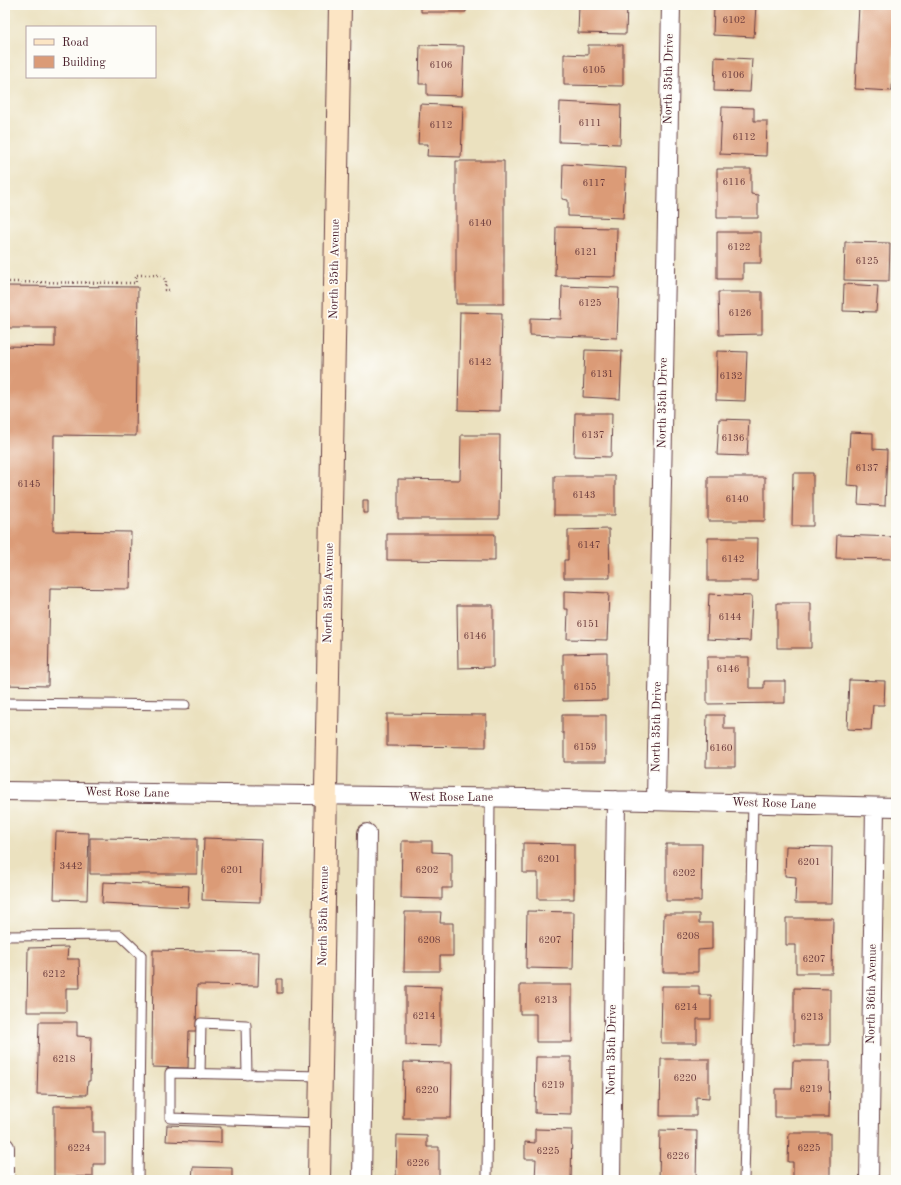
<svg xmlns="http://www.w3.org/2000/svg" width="901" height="1185" font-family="'Old Standard TT',serif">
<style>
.building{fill:#db9b77}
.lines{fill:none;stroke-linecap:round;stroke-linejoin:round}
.lane-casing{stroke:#623c41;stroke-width:11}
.street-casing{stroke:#623c41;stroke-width:20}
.secondary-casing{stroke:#623c41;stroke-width:24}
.path{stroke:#623c41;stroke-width:2.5;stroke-dasharray:1 3;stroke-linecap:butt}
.lane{stroke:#fff;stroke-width:9}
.street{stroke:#fff;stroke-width:18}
.secondary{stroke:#fce5c4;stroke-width:22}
.labels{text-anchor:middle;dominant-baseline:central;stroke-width:3.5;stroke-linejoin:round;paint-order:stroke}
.number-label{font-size:10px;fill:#6e3e3e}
.street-label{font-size:12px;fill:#4a1f2b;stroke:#fdfcf7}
</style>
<rect width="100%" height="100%" fill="#fdfcf7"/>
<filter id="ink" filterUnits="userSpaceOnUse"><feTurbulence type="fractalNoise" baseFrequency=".025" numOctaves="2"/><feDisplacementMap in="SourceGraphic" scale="8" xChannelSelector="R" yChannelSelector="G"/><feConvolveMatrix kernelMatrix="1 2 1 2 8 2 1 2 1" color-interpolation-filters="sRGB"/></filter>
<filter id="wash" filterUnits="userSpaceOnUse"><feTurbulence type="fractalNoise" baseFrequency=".012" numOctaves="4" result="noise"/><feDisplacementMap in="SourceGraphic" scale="16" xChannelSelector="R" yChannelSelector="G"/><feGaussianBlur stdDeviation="0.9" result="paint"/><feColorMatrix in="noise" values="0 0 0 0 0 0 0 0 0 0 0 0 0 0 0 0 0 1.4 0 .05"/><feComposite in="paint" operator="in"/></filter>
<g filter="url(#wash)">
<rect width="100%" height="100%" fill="#ebe1bf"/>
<g id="blocks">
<!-- building -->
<path class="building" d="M 421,5 L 466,5 L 466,12 L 421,12 Z
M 579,5 L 627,5 L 626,34 L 578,33 Z
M 714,5 L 756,5 L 754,37 L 713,35 Z
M 859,5 L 895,5 L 892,91 L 855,89 Z
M 420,45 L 464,46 L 462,96 L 427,95 L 427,84 L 419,84 Z
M 588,45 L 623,45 L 623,86 L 564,85 L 564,54 L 588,55 Z
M 715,57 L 752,59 L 750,92 L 714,91 Z
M 560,102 L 621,105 L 620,144 L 559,142 Z
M 420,104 L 463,106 L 461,157 L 427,156 L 428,144 L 418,144 Z
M 722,107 L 754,108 L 754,121 L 767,121 L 766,156 L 720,154 Z
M 456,161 L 504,161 L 504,304 L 456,304 Z
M 563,164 L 626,168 L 623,218 L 568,216 L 568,200 L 562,199 Z
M 717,169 L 751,169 L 751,194 L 758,195 L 758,218 L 717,218 Z
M 556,227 L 617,228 L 616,277 L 555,276 Z
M 717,232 L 761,232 L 761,263 L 743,263 L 743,279 L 717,279 Z
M 845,242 L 890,243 L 889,281 L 844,280 Z
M 844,284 L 878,286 L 876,312 L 843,311 Z
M 5,286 L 138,287 L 136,436 L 54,435 L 53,531 L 131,532 L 130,589 L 50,588 L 48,686 L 5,685 L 5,346 L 55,347 L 55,328 L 5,328 Z
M 562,286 L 619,288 L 617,338 L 530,335 L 530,318 L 561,319 Z
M 718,292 L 762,292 L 762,334 L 719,335 Z
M 460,312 L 502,313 L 500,411 L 458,410 Z
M 585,350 L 622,351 L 620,399 L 583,397 Z
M 717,351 L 747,352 L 745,401 L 716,400 Z
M 575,413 L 612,413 L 611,457 L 574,456 Z
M 719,419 L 749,420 L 747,456 L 717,455 Z
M 850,432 L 873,433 L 873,449 L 887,450 L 885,506 L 858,504 L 859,486 L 847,485 Z
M 461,435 L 500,435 L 499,519 L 398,519 L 398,479 L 460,480 Z
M 793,473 L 813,473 L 813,526 L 792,526 Z
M 554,476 L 615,476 L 615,515 L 554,515 Z
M 708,477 L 765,477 L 765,521 L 708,521 Z
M 363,500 L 368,500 L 368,513 L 363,513 Z
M 609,529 L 610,578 L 564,578 L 564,560 L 568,560 L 568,530 Z
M 387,534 L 495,534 L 495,561 L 387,560 Z
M 837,535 L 896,537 L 896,559 L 836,558 Z
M 708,538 L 758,538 L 757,581 L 708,581 Z
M 564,591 L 609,593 L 607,640 L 567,639 L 568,609 L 564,609 Z
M 709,594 L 752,596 L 750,641 L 707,639 Z
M 777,603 L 811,603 L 811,648 L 777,648 Z
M 457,605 L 493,605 L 493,667 L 458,668 Z
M 607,653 L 607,700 L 563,701 L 563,654 Z
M 707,657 L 749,657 L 749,688 L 764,688 L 764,681 L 785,681 L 785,703 L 707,704 Z
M 849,680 L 885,681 L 884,705 L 873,705 L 871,730 L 847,729 Z
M 387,714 L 486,715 L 486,747 L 387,746 Z
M 562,715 L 606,715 L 606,762 L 564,762 L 564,733 L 562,733 Z
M 707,715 L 724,715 L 724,729 L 735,729 L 735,767 L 706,767 Z
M 56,832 L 89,833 L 87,900 L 54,899 Z
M 90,838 L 197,839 L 197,874 L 90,874 Z
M 204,838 L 262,840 L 260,902 L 202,900 Z
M 402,841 L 432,841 L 432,852 L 452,853 L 452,888 L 442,888 L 442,899 L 401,898 Z
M 523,843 L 574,844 L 574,899 L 538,899 L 538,873 L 523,873 Z
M 666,844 L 702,844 L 701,901 L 666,901 Z
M 786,846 L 832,847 L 831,903 L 795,903 L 796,877 L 785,876 Z
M 103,882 L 189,886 L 188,907 L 102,903 Z
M 527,911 L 574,912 L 573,969 L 526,968 Z
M 405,912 L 441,912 L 440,923 L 453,923 L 453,956 L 440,956 L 440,971 L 404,971 Z
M 664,914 L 699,914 L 699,923 L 712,923 L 712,949 L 698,950 L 698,972 L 663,972 Z
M 786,918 L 833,918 L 832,973 L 796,973 L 796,945 L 786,945 Z
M 68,947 L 67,959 L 79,959 L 80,988 L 66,988 L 66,1012 L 27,1012 L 28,948 Z
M 153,950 L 259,952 L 258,986 L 197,985 L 196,1031 L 189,1031 L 188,1068 L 152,1067 Z
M 277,979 L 282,979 L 282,993 L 277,993 Z
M 520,985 L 572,985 L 572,1042 L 536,1042 L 536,1014 L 520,1014 Z
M 406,986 L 441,987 L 441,1046 L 406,1045 Z
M 662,986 L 699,986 L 699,995 L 711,995 L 711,1019 L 697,1019 L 697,1043 L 661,1043 Z
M 794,988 L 830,989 L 830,1045 L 794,1045 Z
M 39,1022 L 77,1022 L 77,1036 L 91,1037 L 90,1081 L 88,1081 L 87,1095 L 37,1094 Z
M 536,1057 L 571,1057 L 571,1114 L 535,1113 Z
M 661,1059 L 709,1059 L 709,1098 L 696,1097 L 696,1116 L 660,1116 Z
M 793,1061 L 830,1061 L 829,1117 L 775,1117 L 775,1089 L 792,1089 Z
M 404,1062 L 452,1063 L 451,1118 L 403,1118 Z
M 54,1106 L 93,1106 L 93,1132 L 105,1132 L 105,1164 L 93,1164 L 93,1177 L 54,1176 Z
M 167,1125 L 221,1127 L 221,1143 L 166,1141 Z
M 535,1129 L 572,1130 L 571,1180 L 535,1180 L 536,1159 L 525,1159 L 525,1142 L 535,1143 Z
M 660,1130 L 697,1131 L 696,1180 L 659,1180 Z
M 789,1133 L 830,1133 L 830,1180 L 793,1180 L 793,1162 L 788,1162 Z
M 397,1135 L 427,1136 L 427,1147 L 439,1147 L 439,1180 L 396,1180 Z
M 193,1167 L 232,1168 L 232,1180 L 192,1180 Z"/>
</g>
</g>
<g filter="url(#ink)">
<use href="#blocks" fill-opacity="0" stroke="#623c41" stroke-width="1"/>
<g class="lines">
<defs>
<path id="lane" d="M 5,703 L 185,705
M 5,936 L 120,935 L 141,955 L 138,1180
M 200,1074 L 201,1023 L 246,1025 L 247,1075
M 320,1123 L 170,1118 L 170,1073 L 321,1076
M 487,1180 L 490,798
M 744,1180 L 753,803"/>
<path id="street" d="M 5,791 L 525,798 L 896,807
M 656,801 L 671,5
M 5,1147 L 5,1180
M 362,1180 L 367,833
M 611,1180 L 616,800
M 869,1180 L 875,807"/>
<path id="secondary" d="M 319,1180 L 340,5"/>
</defs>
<!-- lane casing -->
<use href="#lane" class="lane-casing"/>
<!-- street casing -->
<use href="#street" class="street-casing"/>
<!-- secondary casing -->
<use href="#secondary" class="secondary-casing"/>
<!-- path -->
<path class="path" d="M 5,282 L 136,283 L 136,275 L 160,275 L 166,280 L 165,290 L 169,290"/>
<!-- lane -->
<use href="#lane" class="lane"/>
<!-- street -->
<use href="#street" class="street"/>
<!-- secondary -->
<use href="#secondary" class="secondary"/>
</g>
</g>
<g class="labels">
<!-- number labels -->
<g class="number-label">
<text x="734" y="20">6102</text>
<text x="441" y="65">6106</text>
<text x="594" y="70">6105</text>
<text x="733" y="75">6106</text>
<text x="590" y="123">6111</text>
<text x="441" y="125">6112</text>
<text x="744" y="137">6112</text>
<text x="734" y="182">6116</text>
<text x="594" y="183">6117</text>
<text x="480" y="223">6140</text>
<text x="739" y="247">6122</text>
<text x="586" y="252">6121</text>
<text x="867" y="261">6125</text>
<text x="590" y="303">6125</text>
<text x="740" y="313">6126</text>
<text x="480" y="362">6142</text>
<text x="602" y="374">6131</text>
<text x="731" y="376">6132</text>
<text x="593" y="435">6137</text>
<text x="733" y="438">6136</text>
<text x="867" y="468">6137</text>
<text x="29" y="484">6145</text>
<text x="584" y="495">6143</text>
<text x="737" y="499">6140</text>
<text x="589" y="545">6147</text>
<text x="733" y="559">6142</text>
<text x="730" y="617">6144</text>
<text x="588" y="624">6151</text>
<text x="475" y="636">6146</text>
<text x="728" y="669">6146</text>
<text x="585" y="687">6155</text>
<text x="585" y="747">6159</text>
<text x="721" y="748">6160</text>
<text x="549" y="859">6201</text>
<text x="809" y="862">6201</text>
<text x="71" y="866">3442</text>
<text x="232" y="870">6201</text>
<text x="427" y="870">6202</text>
<text x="684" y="873">6202</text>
<text x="688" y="936">6208</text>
<text x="429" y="940">6208</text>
<text x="550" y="940">6207</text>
<text x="814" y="959">6207</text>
<text x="54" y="974">6212</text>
<text x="546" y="1000">6213</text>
<text x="686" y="1007">6214</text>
<text x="424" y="1016">6214</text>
<text x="812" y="1017">6213</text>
<text x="64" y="1059">6218</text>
<text x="685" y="1078">6220</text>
<text x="553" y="1085">6219</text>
<text x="811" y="1089">6219</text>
<text x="427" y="1090">6220</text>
<text x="79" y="1148">6224</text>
<text x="809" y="1148">6225</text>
<text x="548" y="1151">6225</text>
<text x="678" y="1156">6226</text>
<text x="418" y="1163">6226</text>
</g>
<!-- street labels -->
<g class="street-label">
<text transform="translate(669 79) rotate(-89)">North 35th Drive</text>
<text transform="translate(335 269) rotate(-89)">North 35th Avenue</text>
<text transform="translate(663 403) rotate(-89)">North 35th Drive</text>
<text transform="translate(329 593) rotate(-89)">North 35th Avenue</text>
<text transform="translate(657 727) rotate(-89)">North 35th Drive</text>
<text transform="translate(127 793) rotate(1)">West Rose Lane</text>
<text x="451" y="798">West Rose Lane</text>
<text transform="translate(774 804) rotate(2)">West Rose Lane</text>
<text transform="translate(324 916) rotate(-89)">North 35th Avenue</text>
<text transform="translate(872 994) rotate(-89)">North 36th Avenue</text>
<text transform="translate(612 1050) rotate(-89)">North 35th Drive</text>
</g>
</g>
<!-- margin -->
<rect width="901" height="1185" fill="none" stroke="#fdfcf7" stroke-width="20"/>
<!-- legend -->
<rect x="26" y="26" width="130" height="52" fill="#fdfcf7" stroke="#b5a4a5"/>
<rect x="34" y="39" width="20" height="6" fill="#fce5c4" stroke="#b5a4a5"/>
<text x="62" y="46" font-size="12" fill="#4a1f2b">Road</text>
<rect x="34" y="56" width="20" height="12" fill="#db9b77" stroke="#b5a4a5"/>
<text x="62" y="66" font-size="12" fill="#4a1f2b">Building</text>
</svg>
